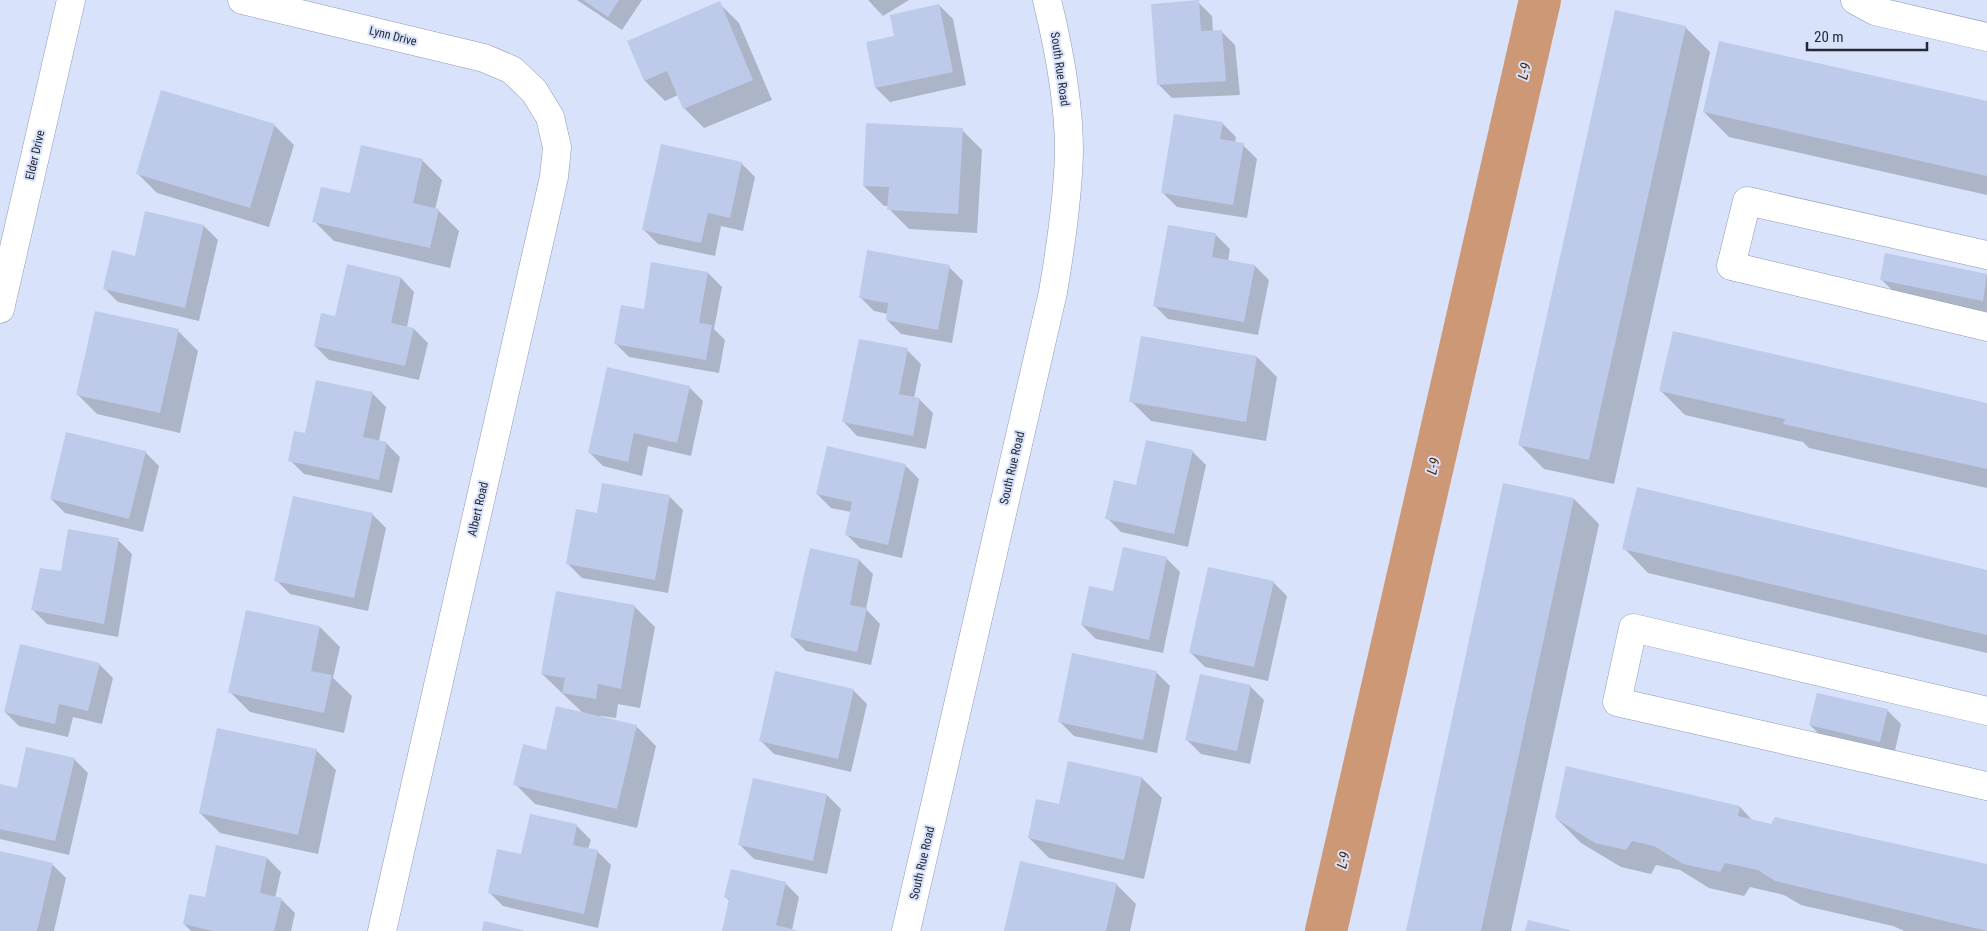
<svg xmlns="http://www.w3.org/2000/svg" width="1987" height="931" font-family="'Roboto Condensed',sans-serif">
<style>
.shadow{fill:#0003}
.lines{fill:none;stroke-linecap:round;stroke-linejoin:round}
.canal{stroke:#cd9876;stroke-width:42}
.building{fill:#becae9}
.minor-casing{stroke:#8f9ab8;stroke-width:29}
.minor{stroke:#fff;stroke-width:28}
.labels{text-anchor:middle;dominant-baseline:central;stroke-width:4;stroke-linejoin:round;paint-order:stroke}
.street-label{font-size:12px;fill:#242935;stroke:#d8e2fb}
.water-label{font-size:14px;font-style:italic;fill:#4a270c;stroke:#d8e2fb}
</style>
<rect width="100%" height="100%" fill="#d8e2fb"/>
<!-- shadow -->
<path class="shadow" d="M 577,0 L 642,0 L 622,30 Z
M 868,0 L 909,0 L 883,16 Z
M 1198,2 L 1212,16 L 1213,32 L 1221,31 L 1235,45 L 1240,95 L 1172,98 L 1158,84 Z
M 719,3 L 739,23 L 772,100 L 704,128 L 684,108 L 678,95 L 665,101 L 645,81 L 628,42 Z
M 939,5 L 953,19 L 966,85 L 890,102 L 876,88 L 896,37 Z
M 1685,27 L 1710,52 L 1614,484 L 1544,469 L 1519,444 Z
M 1987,102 L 1987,195 L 1729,137 L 1704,112 Z
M 1222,123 L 1236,137 L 1235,143 L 1243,145 L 1257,159 L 1247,218 L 1177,207 L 1163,193 Z
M 274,125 L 294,145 L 269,227 L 157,193 L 137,173 Z
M 962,130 L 982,150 L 977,233 L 909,229 L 889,209 L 889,206 L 884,206 L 864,186 Z
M 422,160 L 442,180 L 435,210 L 439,211 L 459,231 L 450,268 L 334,241 L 314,221 L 351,195 Z
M 741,163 L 755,177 L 743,231 L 721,226 L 715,256 L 658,244 L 644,230 Z
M 204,226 L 218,240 L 199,321 L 118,302 L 104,288 Z
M 1216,235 L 1230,249 L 1228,261 L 1255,266 L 1269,280 L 1258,335 L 1168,319 L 1154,305 Z
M 1886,254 L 1987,275 L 1987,312 L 1895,293 L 1881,279 Z
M 949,267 L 963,281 L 952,343 L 901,334 L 887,320 L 888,314 L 874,311 L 860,297 Z
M 708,273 L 722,287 L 714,329 L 725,340 L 719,373 L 629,357 L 615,343 L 645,310 Z
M 401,278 L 414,292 L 407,327 L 414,329 L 428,343 L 419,380 L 329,360 L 315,346 L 336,318 Z
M 178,331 L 198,351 L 180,433 L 97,414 L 77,394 Z
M 907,350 L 921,364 L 914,398 L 919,399 L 933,413 L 926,449 L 857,436 L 844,422 Z
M 1257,357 L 1277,377 L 1266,441 L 1151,421 L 1131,401 Z
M 689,387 L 703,401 L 691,456 L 648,446 L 642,476 L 603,466 L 589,452 Z
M 1660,390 L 1987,405 L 1987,488 L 1809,448 L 1803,442 L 1685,415 Z
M 372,393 L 386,407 L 379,441 L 386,443 L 400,457 L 392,493 L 304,474 L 290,460 L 306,435 Z
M 1192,451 L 1206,465 L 1188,547 L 1121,532 L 1107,518 L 1137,486 Z
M 145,452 L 159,466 L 143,532 L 65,513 L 51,499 Z
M 905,465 L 919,479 L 902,558 L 860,548 L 846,534 L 851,512 L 831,508 L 817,494 Z
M 1504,484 L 1574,499 L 1599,524 L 1511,931 L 1408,931 Z
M 669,496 L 683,510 L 668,593 L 582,578 L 568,564 Z
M 372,514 L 386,528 L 368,611 L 290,594 L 276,580 Z
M 118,540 L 132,554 L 118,637 L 47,624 L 33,610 Z
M 1624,548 L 1987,571 L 1987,653 L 1648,573 Z
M 811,550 L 859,560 L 873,574 L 866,609 L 880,624 L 871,665 L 806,651 L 792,637 Z
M 1166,558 L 1180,572 L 1163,653 L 1096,639 L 1082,625 L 1114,592 Z
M 1273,582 L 1287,596 L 1268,681 L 1205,667 L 1191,653 Z
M 557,593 L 635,607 L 655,627 L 640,708 L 618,704 L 616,718 L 601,716 L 600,718 L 636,726 L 656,746 L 637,828 L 535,804 L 515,784 L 584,714 L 542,674 Z
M 247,611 L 320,627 L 340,647 L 333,678 L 352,696 L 344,733 L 250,712 L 230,692 Z
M 99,664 L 113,678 L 102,724 L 73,717 L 68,737 L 19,726 L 5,712 Z
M 1156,672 L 1170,686 L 1157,753 L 1074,736 L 1060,722 Z
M 1250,686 L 1264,700 L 1250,764 L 1201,754 L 1187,740 Z
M 853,690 L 867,704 L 851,772 L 774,754 L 760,740 Z
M 1887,710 L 1901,724 L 1894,755 L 1824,739 L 1810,725 Z
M 316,750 L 336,770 L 318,854 L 220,833 L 200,813 Z
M 74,759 L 88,773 L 69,855 L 0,839 L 0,785 L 17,789 Z
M 1142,778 L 1162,798 L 1144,879 L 1049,858 L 1029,838 L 1060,806 Z
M 1651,788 L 1740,807 L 1753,821 L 1987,865 L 1987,931 L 1904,931 L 1893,926 L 1801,905 L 1784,895 L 1750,887 L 1744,896 L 1709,888 L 1680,870 L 1656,865 L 1651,874 L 1621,867 L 1581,843 L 1556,818 Z
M 827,795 L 841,809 L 827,874 L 754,859 L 740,845 Z
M 577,826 L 591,840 L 588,849 L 597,851 L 611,865 L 598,928 L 503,906 L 489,892 L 522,856 Z
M 217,847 L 267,858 L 281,872 L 275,898 L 281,899 L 295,913 L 291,931 L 191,931 L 184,924 L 206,899 Z
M 0,852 L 52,864 L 66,878 L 54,931 L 0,931 Z
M 785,883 L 799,897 L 792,930 L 797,931 L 723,931 L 730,901 L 725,897 Z
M 1116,884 L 1136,904 L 1130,931 L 1005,931 Z"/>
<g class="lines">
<!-- canal -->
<path class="canal" d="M 1326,931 L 1540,0"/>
</g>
<!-- building -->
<path class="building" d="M 583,0 L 619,0 L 608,17 Z
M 1199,0 L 1201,31 L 1222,30 L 1226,81 L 1157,85 L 1151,4 Z
M 720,1 L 753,80 L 683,109 L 667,71 L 644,81 L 627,41 Z
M 939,4 L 953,72 L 875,88 L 866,42 L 894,36 L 890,15 Z
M 1615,10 L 1686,26 L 1589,460 L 1518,445 Z
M 1719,41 L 1987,101 L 1987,176 L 1703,112 Z
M 161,90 L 275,124 L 250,208 L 136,174 Z
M 1174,114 L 1223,122 L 1220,139 L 1244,143 L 1233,205 L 1161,193 Z
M 866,123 L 963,128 L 958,214 L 887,210 L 889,187 L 863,186 Z
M 661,144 L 742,162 L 730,218 L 708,213 L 701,243 L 642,230 Z
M 361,145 L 423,159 L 413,203 L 439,209 L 430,248 L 312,222 L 321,187 L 350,193 Z
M 145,211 L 204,225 L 185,308 L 103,289 L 112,250 L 135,256 Z
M 1168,225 L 1216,233 L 1212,257 L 1255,265 L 1244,322 L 1153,306 Z
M 867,250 L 950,265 L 938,330 L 886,320 L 888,303 L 859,298 Z
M 1885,253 L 1987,274 L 1983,301 L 1880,280 Z
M 651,262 L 708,272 L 699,323 L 712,325 L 706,360 L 614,344 L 621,305 L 644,309 Z
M 347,264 L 401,277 L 391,323 L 414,328 L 405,366 L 314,346 L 321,313 L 335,316 Z
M 95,311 L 179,329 L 160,413 L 76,395 Z
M 1673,331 L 1987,403 L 1987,469 L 1783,424 L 1785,419 L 1659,391 Z
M 1141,336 L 1257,356 L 1246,422 L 1129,402 Z
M 859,339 L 908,348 L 899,394 L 920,398 L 913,436 L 842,422 Z
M 607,367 L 690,386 L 677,443 L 634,433 L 628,462 L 588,453 Z
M 316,380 L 373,392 L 363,437 L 387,442 L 379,480 L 288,461 L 294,431 L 305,433 Z
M 66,432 L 146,451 L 129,519 L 50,499 Z
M 1146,440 L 1193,450 L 1174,534 L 1105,519 L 1114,480 L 1136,485 Z
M 827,446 L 906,464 L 888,545 L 845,535 L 852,502 L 816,494 Z
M 602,483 L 670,495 L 655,580 L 566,564 L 576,509 L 597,513 Z
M 1503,483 L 1574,498 L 1481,931 L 1406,931 Z
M 1637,487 L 1987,570 L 1987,635 L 1622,549 Z
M 293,496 L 373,513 L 354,598 L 274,581 Z
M 68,529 L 119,538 L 104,624 L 31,610 L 40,568 L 61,571 Z
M 1123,547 L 1167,557 L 1149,640 L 1081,625 L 1089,586 L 1113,591 Z
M 810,548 L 859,559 L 850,605 L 867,608 L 857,652 L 790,637 Z
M 1208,567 L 1274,581 L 1254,667 L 1189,653 Z
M 556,591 L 635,605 L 621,689 L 598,684 L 596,699 L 562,693 L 565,678 L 541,674 Z
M 246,610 L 320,626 L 311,671 L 332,675 L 324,713 L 228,693 Z
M 20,644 L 100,663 L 88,711 L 59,704 L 55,724 L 4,712 Z
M 1072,653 L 1157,671 L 1143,740 L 1058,722 Z
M 775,671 L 854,689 L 838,759 L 759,741 Z
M 1200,674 L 1251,685 L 1237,751 L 1185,740 Z
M 1817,693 L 1888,709 L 1880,742 L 1809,725 Z
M 556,706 L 637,725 L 617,809 L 513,785 L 523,744 L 546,750 Z
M 217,728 L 317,749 L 298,835 L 199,813 Z
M 26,747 L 75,758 L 55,841 L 0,829 L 0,784 L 17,788 Z
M 1068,761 L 1142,777 L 1124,860 L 1028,838 L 1036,799 L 1059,804 Z
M 1566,766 L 1740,806 L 1738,816 L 1771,824 L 1775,817 L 1987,864 L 1987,931 L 1775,881 L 1758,870 L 1725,863 L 1720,872 L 1683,864 L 1654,846 L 1632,841 L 1626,850 L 1595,843 L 1555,818 Z
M 753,778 L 827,794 L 813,861 L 738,845 Z
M 530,814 L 577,824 L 573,845 L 598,850 L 584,914 L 488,893 L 497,849 L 521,854 Z
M 216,845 L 267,857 L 260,893 L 282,898 L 274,931 L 213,931 L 183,924 L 189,894 L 205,897 Z
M 0,851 L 53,863 L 37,931 L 0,931 Z
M 1020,861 L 1117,883 L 1106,931 L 1004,931 Z
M 731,869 L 786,882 L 776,925 L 799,931 L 722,931 L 729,899 L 724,897 Z
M 1528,920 L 1570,930 L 1570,931 L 1525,931 Z
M 484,921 L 523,930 L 523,931 L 482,931 Z"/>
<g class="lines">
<defs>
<path id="minor" d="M 242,0 L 484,58 L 512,70 L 534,91 L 550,117 L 557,147 L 554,177 L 382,931
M 1855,0 L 1875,11 L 1987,37
M 1987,255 L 1747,201 L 1731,266 L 1987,327
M 0,309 L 71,0
M 1987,711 L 1633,628 L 1617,702 L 1987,786
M 906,931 L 1053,292 C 1061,245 1068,198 1069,151 C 1069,100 1059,49 1047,0"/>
</defs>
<!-- minor casing -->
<use href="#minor" class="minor-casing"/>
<!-- minor -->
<use href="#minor" class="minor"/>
</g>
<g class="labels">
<!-- street labels -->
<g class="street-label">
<text transform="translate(393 36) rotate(14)">Lynn Drive</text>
<text transform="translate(1060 69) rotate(82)">South Rue Road</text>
<text transform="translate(35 155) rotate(-77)">Elder Drive</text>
<text transform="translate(1012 468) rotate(-77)">South Rue Road</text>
<text transform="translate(478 509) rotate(-77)">Albert Road</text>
<text transform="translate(922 863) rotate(-77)">South Rue Road</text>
</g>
<!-- water labels -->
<g class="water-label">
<text transform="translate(1524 71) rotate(-77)">L-9</text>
<text transform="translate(1433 466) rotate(-77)">L-9</text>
<text transform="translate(1343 860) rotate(-77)">L-9</text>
</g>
</g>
<!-- scale -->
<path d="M1807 42v8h120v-8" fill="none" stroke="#242935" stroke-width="2.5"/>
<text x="1814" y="42" font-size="15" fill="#242935" stroke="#d8e2fb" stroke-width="4" paint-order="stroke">20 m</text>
</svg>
